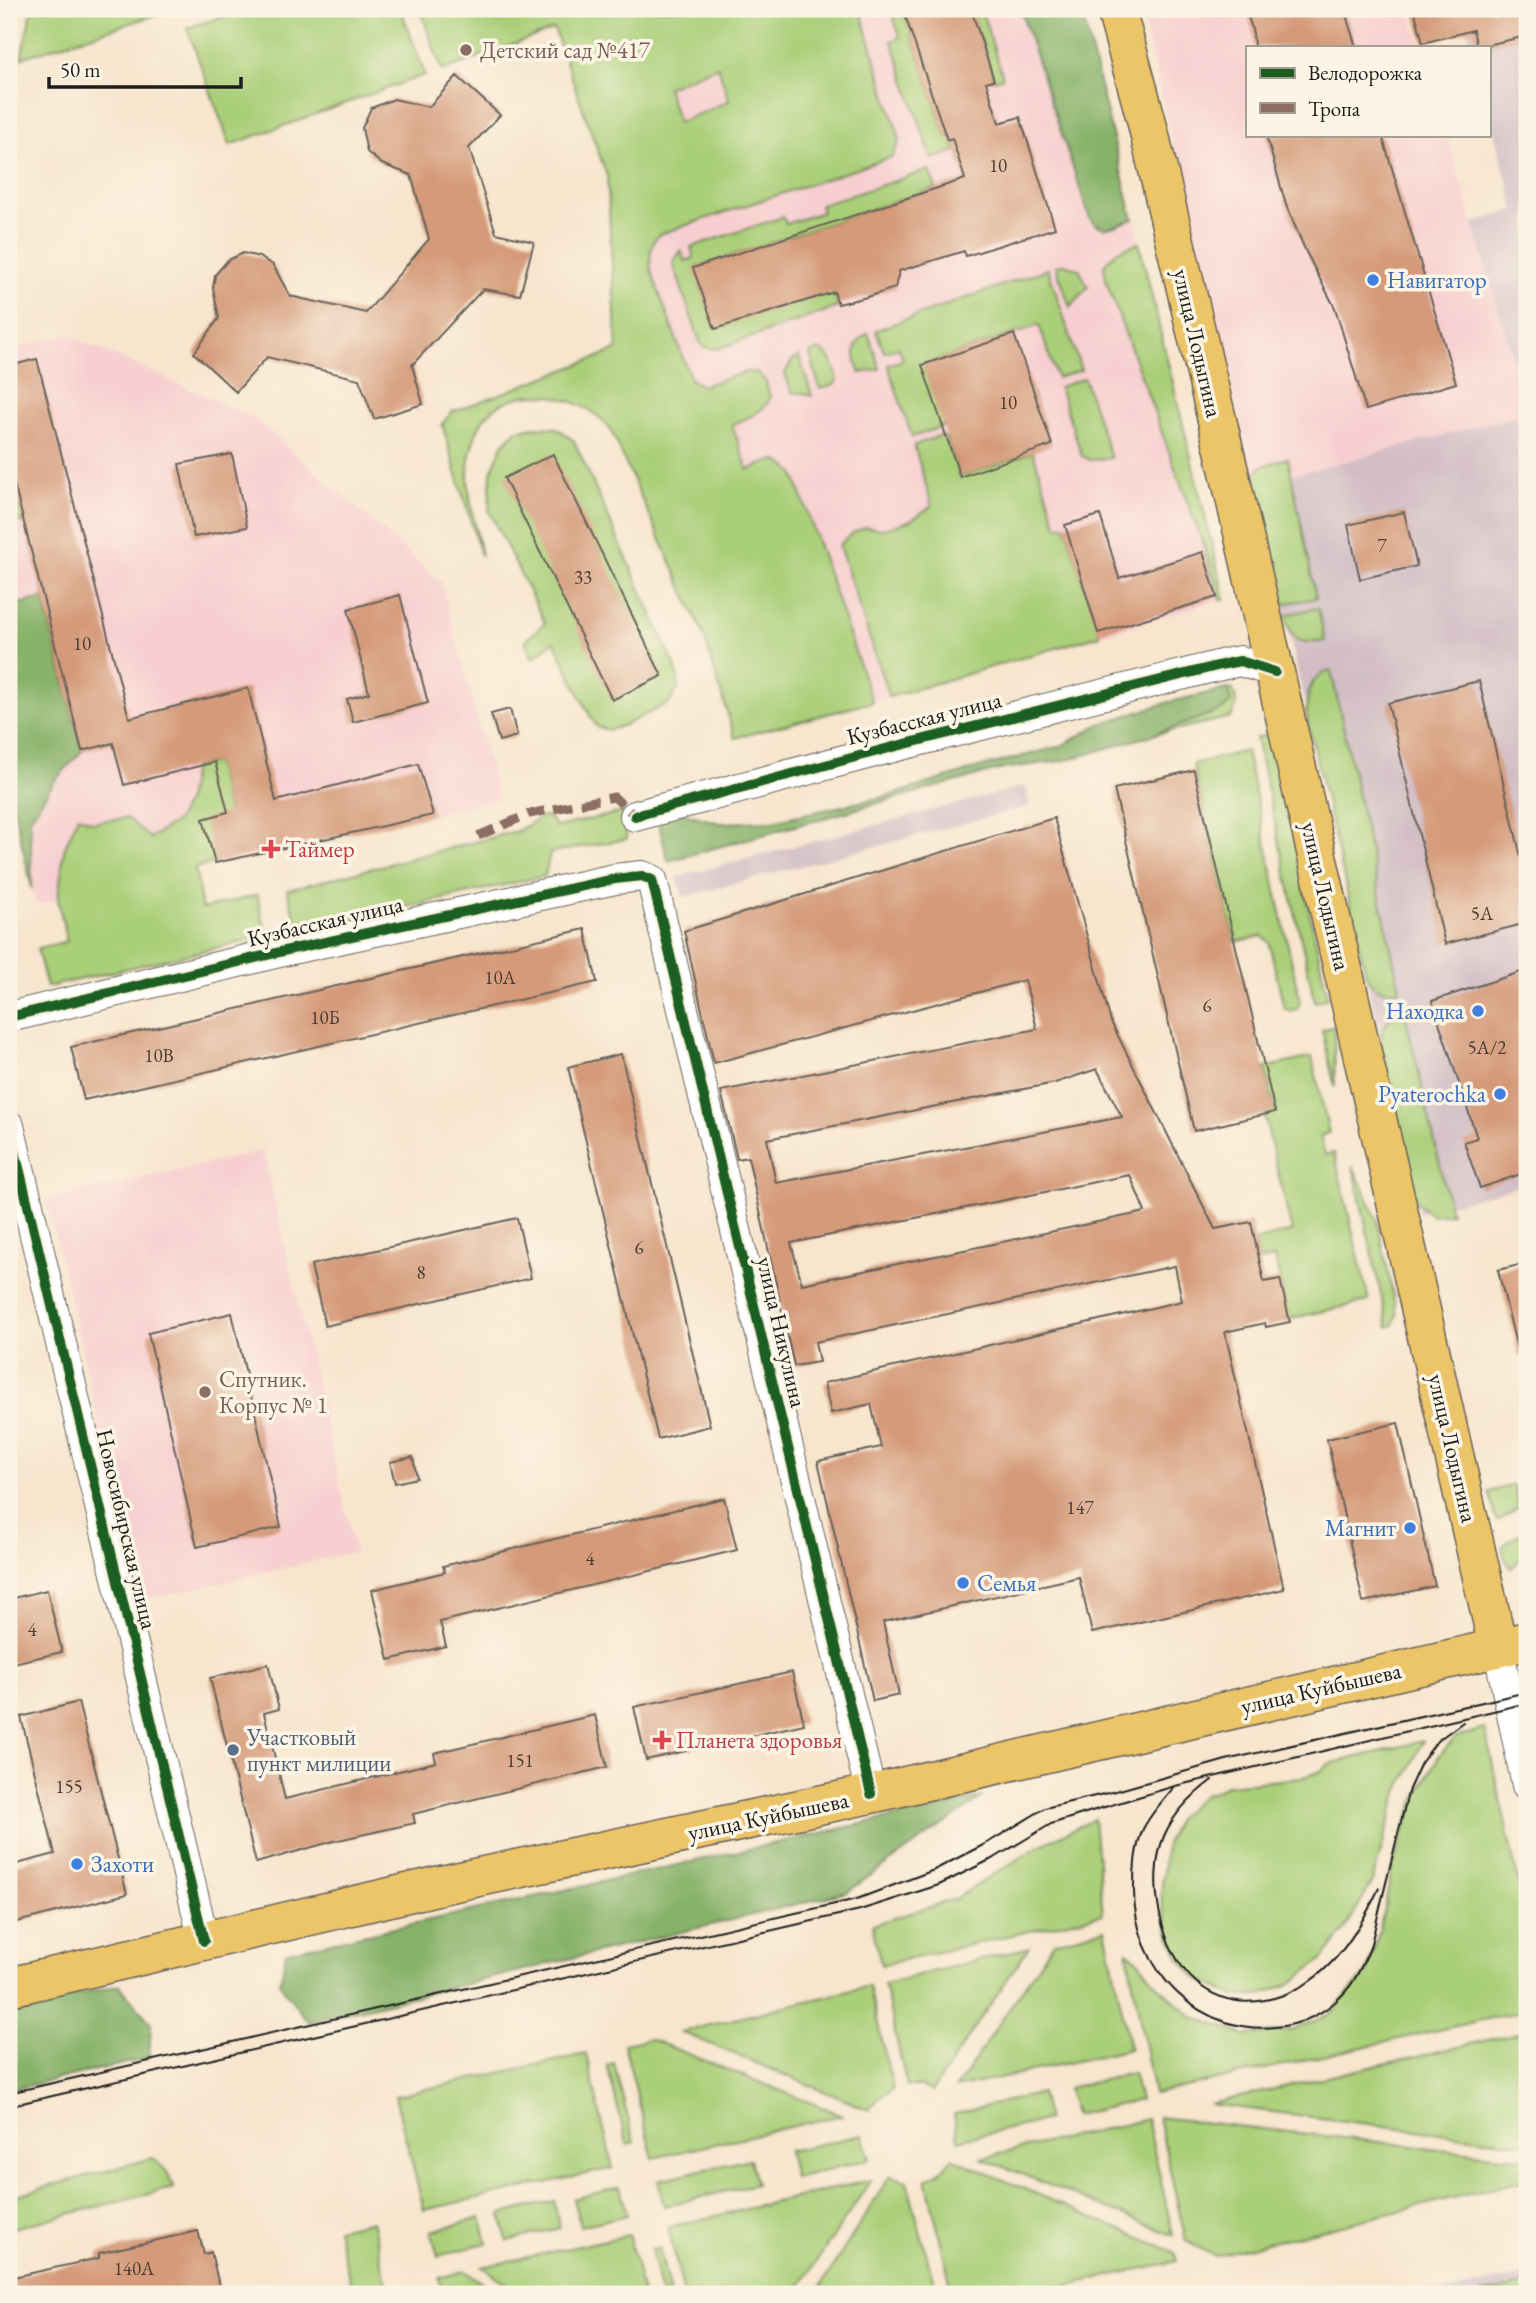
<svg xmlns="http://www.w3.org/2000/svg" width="1536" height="2303" font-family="'EB Garamond',serif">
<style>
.built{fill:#f7cfd0}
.industrial{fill:#d2bdc5}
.green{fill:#aacf79;stroke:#63764a;stroke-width:2;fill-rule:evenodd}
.forest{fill:#87b269;stroke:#526742;stroke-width:2}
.building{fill:#d49a79;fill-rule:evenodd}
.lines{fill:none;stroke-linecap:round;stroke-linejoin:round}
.minor-casing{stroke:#69625a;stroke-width:32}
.major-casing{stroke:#69625a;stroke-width:41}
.minor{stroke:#fff;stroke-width:30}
.major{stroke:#edc569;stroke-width:38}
.tram{stroke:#1c1c1c;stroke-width:2}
.quiet{stroke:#8d6e63;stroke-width:9;stroke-dasharray:18 9;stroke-linecap:butt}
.cycleway-casing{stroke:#fcf5e5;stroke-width:15}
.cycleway{stroke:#1b5e20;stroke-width:10}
.education-dot{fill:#8d6e63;stroke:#fcf5e5;stroke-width:2.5}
.shop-dot{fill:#3f7fe0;stroke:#fcf5e5;stroke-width:2.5}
.health-dot{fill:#e0444e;stroke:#fcf5e5;stroke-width:2.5}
.service-dot{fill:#5c6f8a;stroke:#fcf5e5;stroke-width:2.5}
.labels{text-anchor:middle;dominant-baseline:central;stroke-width:7;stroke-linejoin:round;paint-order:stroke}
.number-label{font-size:19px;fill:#4a3c33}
.education-label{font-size:23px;fill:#785e54;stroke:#fcf5e5;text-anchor:start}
.shop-label{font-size:23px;fill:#366cbe;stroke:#fcf5e5;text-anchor:start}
.street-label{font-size:23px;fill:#1c1c1c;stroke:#fcf5e5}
.health-label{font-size:23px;fill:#be3a42;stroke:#fcf5e5;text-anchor:start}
.service-label{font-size:23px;fill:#4e5e75;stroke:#fcf5e5;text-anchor:start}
</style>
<rect width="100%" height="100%" fill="#fcf5e5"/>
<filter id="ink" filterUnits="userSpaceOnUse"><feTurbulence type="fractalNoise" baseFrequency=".0143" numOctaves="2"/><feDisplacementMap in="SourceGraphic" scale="14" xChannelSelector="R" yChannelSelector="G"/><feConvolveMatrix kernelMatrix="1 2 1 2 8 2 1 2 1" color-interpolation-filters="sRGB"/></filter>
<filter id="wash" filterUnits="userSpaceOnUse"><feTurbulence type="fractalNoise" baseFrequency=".00686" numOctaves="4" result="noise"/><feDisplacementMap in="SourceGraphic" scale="28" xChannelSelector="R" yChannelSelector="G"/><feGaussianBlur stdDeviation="1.57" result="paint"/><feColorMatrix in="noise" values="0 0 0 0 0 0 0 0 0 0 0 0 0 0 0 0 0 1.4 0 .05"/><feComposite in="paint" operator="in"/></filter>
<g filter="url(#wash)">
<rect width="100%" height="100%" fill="#f7e5cd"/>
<!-- built -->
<path class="built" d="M 420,9 L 1081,9 L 1113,131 L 1225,599 L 889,697 L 735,738 L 618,351 L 607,176 L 554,29 Z
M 1140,9 L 1409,9 L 1421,47 L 1247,47 L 1247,135 L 1447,135 L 1527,405 L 1527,413 L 1256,485 Z
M 68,335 L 253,417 L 441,582 L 498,799 L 36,905 L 9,787 L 9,349 Z
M 263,1151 L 355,1552 L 140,1601 L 47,1200 Z"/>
<!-- industrial -->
<path class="industrial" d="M 1461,9 L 1527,9 L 1527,405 L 1473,223 L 1515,210 L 1489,112 L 1489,47 L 1471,47 Z
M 1527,413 L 1527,1184 L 1419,1213 L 1256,485 Z
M 1025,786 L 1030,806 L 683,897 L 677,877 Z
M 1527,2274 L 1527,2294 L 1434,2294 Z"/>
<!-- green -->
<path class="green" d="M 32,9 L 174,9 L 21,58 Z
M 247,9 L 401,9 L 425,75 L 230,145 L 187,28 Z
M 420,9 L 860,9 L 900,140 L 892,157 L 660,234 C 649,242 650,257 651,270 L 691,380 L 702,386 L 746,372 L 757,372 L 766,382 L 770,398 C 761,415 748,417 732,425 L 748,470 C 772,461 774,453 794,473 L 872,702 L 735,738 L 703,633 L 621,453 C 617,444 613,431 606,424 C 577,393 517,382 486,416 C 478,425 474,439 471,450 C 462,483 476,523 481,556 L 442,424 L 452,412 L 617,350 L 607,176 L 554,29 L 442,71 ZM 718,66 L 729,101 L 678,123 L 667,87 Z
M 891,9 L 903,9 L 947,139 L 952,138 L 956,151 L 932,159 L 892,41 L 900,37 Z
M 971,9 L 981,9 L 1003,77 L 994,80 Z
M 929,170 L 936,188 L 694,268 L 834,292 L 838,307 L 717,349 L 704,347 L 700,342 L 673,263 L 681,250 L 685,261 L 694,258 L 691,247 L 783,217 L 786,224 L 822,212 L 820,205 Z
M 1139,243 L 1225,599 L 1221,600 L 1203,544 L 1106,281 L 1104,265 C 1114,251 1122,248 1139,243 Z
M 1064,264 L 1079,269 L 1088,287 L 1070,307 L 1056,266 Z
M 1048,269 L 1081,370 L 1057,378 L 1039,325 L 923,365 L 961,420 L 912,437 L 888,365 L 903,360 L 899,348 L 884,352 L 876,330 Z
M 868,333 L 880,369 L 860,373 C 853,356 851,344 868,333 Z
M 814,351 L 823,351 L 831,359 L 838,379 L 834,385 L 820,389 L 810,354 Z
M 799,356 L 812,396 L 803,393 L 792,393 L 785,373 L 792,361 Z
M 1084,378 L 1111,458 L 1090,460 L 1082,456 L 1059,387 Z
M 533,427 L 557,428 L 574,441 L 676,668 L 679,687 L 669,703 L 625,725 L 610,730 L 597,727 L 589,714 L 554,641 L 533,659 L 525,641 L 545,623 L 489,511 L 491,472 L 503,444 L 516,431 Z
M 942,435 L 947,440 L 960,477 L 1033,452 L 1057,526 L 1065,525 L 1100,635 L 889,697 L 839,545 L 854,532 L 865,527 L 883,529 L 897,525 L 909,521 L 932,506 L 914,445 Z
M 1288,458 L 1316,598 L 1282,604 L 1253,476 L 1262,466 Z
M 9,464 L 24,523 L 9,519 Z
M 1318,608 L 1325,641 C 1299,645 1291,642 1285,615 Z
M 1331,670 L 1400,990 C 1384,991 1374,991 1366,975 L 1306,713 C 1307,694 1310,675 1331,670 Z
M 1227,689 L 1233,690 C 1238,700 1237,707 1231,717 L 1152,735 Z
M 1271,734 L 1328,998 L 1315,1002 L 1256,738 Z
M 1246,751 L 1300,1001 L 1298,1008 L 1291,1011 L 1284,1008 L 1269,942 L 1262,936 L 1235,942 L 1193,764 Z
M 215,762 L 228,812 L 215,863 L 195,868 L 202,909 L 257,895 L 267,936 L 47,987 L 37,949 L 67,941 L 58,900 L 64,850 L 78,816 L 93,822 L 127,818 L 150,838 L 177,821 L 187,800 L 193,768 Z
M 623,812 L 627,839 L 550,853 L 545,876 L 299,931 L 287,890 L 517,831 L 544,816 L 551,819 L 556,827 Z
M 1404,1009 L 1451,1213 L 1430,1215 L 1416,1201 L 1380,1040 C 1384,1025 1389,1015 1404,1009 Z
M 1334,1026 L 1335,1088 L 1322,1030 Z
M 1312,1057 L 1329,1133 L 1320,1136 L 1325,1155 L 1334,1153 L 1369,1301 L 1289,1319 L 1275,1258 L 1259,1261 L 1255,1241 L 1292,1231 L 1264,1114 L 1275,1111 L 1265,1068 Z
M 1353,1166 L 1377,1219 L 1397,1314 L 1393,1325 L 1388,1327 Z
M 1513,1485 L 1519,1507 L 1497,1522 L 1489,1492 Z
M 1524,1531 L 1527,1554 L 1511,1568 L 1505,1559 L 1502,1546 Z
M 1485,1729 L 1527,1923 L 1527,2010 L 1154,2094 L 1127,1952 L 1137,1959 L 1156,1984 L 1193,2017 L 1245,2035 L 1294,2030 L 1330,2014 L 1367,1972 L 1379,1932 L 1394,1862 L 1414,1803 L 1438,1757 L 1456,1737 Z
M 1423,1741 L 1398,1792 L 1372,1882 L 1346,1928 L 1323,1959 L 1290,1984 L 1257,1996 L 1234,1996 L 1196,1978 L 1179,1957 L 1168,1931 L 1161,1895 L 1166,1844 L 1177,1818 L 1202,1796 L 1227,1785 L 1301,1778 L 1319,1772 L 1329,1764 Z
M 1094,1819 L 1103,1914 L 881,1965 L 872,1925 L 955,1899 L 1037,1847 Z
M 1105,1929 L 1130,2049 L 956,2088 L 1054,1942 Z
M 1029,1947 L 932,2091 L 920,2086 L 907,2086 L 884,1984 Z
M 869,1986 L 893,2089 L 878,2099 L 869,2110 L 681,2032 Z
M 1527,2031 L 1527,2144 L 1209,2104 Z
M 650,2039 L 842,2115 L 653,2158 L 624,2044 Z
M 586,2054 L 613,2168 L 424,2210 L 395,2096 Z
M 614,2063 L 634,2142 L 627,2144 L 607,2065 Z
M 1133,2073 L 1140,2100 L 1075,2115 L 1068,2088 Z
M 1041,2093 L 1048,2120 L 958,2140 L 954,2114 Z
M 1158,2117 L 1527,2159 L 1527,2180 L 1214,2256 L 1186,2241 Z
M 1147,2119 L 1173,2235 L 981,2158 Z
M 862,2135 L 870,2159 L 794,2178 L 788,2151 Z
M 153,2158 L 168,2173 L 173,2188 L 9,2229 L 9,2197 Z
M 952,2158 L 1174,2252 L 1177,2261 L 1027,2294 L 953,2294 L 926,2179 L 941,2171 Z
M 750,2159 L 756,2184 L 664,2206 L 658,2180 Z
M 890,2176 L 907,2181 L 937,2294 L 816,2294 Z
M 871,2180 L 795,2294 L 684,2294 L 668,2227 Z
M 620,2187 L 627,2215 L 580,2226 L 573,2199 Z
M 554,2201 L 560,2228 L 507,2241 L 501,2214 Z
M 481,2218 L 487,2243 L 438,2256 L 431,2231 Z
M 372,2221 L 389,2293 L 353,2294 L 337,2229 Z
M 629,2235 L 643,2294 L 523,2294 L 482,2267 Z
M 659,2247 L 670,2294 L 661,2294 L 651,2249 Z
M 465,2271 L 499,2294 L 443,2294 L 439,2278 Z
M 1527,2284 L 1527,2294 L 1481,2294 Z"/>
<!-- forest -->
<path class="forest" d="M 1020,9 L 1081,9 L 1133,219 C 1115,225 1105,235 1090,219 Z
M 43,598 L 82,751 L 56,779 L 30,818 L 32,889 L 9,787 L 9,606 Z
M 1227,689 L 1231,702 L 1222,710 L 1152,735 L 1067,760 L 1002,769 L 668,861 L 657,817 L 680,812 L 720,823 L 772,821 L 888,796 L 978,768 L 1061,746 L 1100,724 L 1169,702 Z
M 983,1797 L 847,1892 L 308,2022 L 280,1984 L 286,1952 Z
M 119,1985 L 151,2023 L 149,2058 L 9,2090 L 9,2011 Z"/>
<g id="blocks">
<!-- building -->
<path class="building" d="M 903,9 L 971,9 L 994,80 L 986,82 L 999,123 L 1020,117 L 1055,228 L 966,256 L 964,251 L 899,271 L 895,288 L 867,297 L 838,304 L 834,292 L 715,329 L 693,268 L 965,179 L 952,138 L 947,140 Z
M 1246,9 L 1344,9 L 1356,47 L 1254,47 L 1253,33 Z
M 1414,9 L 1527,9 L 1527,36 L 1477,47 L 1473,30 L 1423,43 Z
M 457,76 L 500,115 L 469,148 L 496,233 L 534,242 L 520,295 L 483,289 L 412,365 L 423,404 L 374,419 L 359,379 L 267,357 L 236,392 L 194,353 L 219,318 L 213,288 L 215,275 L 228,260 L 243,253 L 259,257 L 273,265 L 290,296 L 366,313 L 429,239 L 411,175 L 382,164 L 367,152 L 362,128 L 371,108 L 394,99 L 429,107 Z
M 1266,135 L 1382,135 L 1456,383 L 1366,410 L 1335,308 L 1306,252 L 1286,205 Z
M 1014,334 L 1052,445 L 960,477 L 922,365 Z
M 37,359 L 129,718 L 248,688 L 276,801 L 418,764 L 433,815 L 215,863 L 203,819 L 228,812 L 215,762 L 124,785 L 113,743 L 82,751 L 9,464 L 9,366 Z
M 232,454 L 247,527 L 194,537 L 179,464 Z
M 553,454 L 662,676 L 612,700 L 504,478 Z
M 1404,512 L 1417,566 L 1360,579 L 1348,525 Z
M 1100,515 L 1119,578 L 1203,552 L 1217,597 L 1098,633 L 1065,525 Z
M 400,595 L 428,703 L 353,722 L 347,699 L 369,693 L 348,609 Z
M 1479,681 L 1527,882 L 1527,923 L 1445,944 L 1388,703 Z
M 510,709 L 517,736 L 499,741 L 491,714 Z
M 1194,770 L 1275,1112 L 1194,1131 L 1114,789 Z
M 1054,818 L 1111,1022 L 1215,1229 L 1251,1222 L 1264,1282 L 1280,1279 L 1290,1322 L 1266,1327 L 1265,1323 L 1225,1332 L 1284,1589 L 1092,1633 L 1079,1577 L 883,1622 L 899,1695 L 873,1701 L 818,1461 L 881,1447 L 871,1404 L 831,1413 L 824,1383 L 1182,1301 L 1175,1266 L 815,1342 L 819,1362 L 794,1366 L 748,1157 L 737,1159 L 721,1091 L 1037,1029 L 1025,980 L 714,1063 L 684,931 ZM 1097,1069 L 1122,1117 L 776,1183 L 767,1139 L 1055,1083 ZM 1130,1175 L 1145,1212 L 802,1284 L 791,1243 Z
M 585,929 L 597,982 L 84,1100 L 71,1047 Z
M 1527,970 L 1527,1172 L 1480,1188 L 1464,1142 L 1477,1138 L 1432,1001 Z
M 621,1054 L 710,1426 L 658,1439 L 568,1067 Z
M 517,1218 L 531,1278 L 325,1326 L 311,1265 Z
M 1527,1263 L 1527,1356 L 1519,1357 L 1498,1270 Z
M 232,1313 L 281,1527 L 197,1547 L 148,1333 Z
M 1398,1423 L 1435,1586 L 1363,1602 L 1327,1439 Z
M 413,1457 L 417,1478 L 395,1483 L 390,1462 Z
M 724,1498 L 737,1550 L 440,1622 L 446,1646 L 389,1660 L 372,1590 L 445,1572 L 443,1566 Z
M 47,1590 L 62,1652 L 9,1664 L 9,1599 Z
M 268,1664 L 279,1709 L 264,1713 L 285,1799 L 436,1762 L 434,1753 L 595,1715 L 607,1767 L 413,1814 L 415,1823 L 334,1841 L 256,1863 L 210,1678 Z
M 792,1672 L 804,1724 L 646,1760 L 634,1707 Z
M 78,1702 L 127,1894 L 9,1924 L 9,1866 L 55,1854 L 21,1717 Z
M 198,2231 L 204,2254 L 211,2252 L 221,2294 L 9,2294 L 9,2278 L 99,2258 L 99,2253 Z"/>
</g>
</g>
<g filter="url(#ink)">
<use href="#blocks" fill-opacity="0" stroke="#69625a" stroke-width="2"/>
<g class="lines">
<defs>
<path id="minor" d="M 635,816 L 893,747 L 1225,664 L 1240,661 L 1275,672
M 9,1017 L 288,950 L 615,879 L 642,876 L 652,880 L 871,1794
M 9,1126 L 204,1941
M 1498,1647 L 1527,1785"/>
<path id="major" d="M 1116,9 L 1146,119 L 1225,454 L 1498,1647
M 9,1987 L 441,1885 L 871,1794 L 1527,1641"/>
</defs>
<!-- minor casing -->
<use href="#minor" class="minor-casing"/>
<!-- major casing -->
<use href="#major" class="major-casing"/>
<!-- minor -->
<use href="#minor" class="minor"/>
<!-- major -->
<use href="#major" class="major"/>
<!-- tram -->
<path class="tram" d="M 1212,1780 C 1192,1795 1174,1813 1164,1836 C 1146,1880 1160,1952 1197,1983 C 1239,2018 1296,1999 1330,1964 C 1351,1943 1367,1914 1379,1888
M 1175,1786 C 1163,1800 1151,1813 1143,1829 C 1135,1848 1134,1867 1134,1887 C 1132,1969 1200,2040 1284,2026 C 1310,2022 1334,2007 1350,1986 C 1359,1974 1364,1961 1370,1948 L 1409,1789 L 1421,1763 L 1437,1741 L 1463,1722
M 9,2093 L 857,1899 L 934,1870 L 989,1842 L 1045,1808 L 1116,1791 L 1226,1760 L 1527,1692
M 9,2106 L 860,1910 L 939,1885 L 996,1857 L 1051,1824 L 1098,1809 L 1175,1786 L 1527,1703"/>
<!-- quiet -->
<path class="quiet" d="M 478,836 L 529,814 L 614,797 L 635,816"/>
<defs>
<path id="cycleway" d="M 635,816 L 893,747 L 1225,664 L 1240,661 L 1275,672
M 9,1017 L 288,950 L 615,879 L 642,876 L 652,880 L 871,1794
M 9,1126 L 204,1941"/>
</defs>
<!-- cycleway casing -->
<use href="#cycleway" class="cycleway-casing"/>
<!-- cycleway -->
<use href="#cycleway" class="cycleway"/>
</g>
</g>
<!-- markers -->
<g class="education-dot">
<circle cx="466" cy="50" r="7"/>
<circle cx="205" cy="1392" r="7"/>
</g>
<g class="shop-dot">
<circle cx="1373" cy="280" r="7"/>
<circle cx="1478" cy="1011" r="7"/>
<circle cx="1500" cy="1094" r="7"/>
<circle cx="1410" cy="1528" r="7"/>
<circle cx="963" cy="1583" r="7"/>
<circle cx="77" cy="1864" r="7"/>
</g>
<g class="health-dot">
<path d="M267.5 838.5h7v7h7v7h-7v7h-7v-7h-7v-7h7z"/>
<path d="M658.5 1729.5h7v7h7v7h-7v7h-7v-7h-7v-7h7z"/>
</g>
<circle class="service-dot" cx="233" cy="1750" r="7"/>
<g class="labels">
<!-- number labels -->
<g class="number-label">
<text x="998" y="165">10</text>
<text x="1008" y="402">10</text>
<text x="1382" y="545">7</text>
<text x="583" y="577">33</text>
<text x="82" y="643">10</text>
<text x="1482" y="913">5А</text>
<text x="500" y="977">10А</text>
<text x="1207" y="1005">6</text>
<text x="325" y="1017">10Б</text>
<text x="1487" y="1047">5А/2</text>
<text x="159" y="1055">10В</text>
<text x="639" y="1247">6</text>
<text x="421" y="1272">8</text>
<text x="1080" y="1507">147</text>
<text x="590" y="1558">4</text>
<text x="32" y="1629">4</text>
<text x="520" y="1760">151</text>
<text x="69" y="1786">155</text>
<text x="134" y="2268">140А</text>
</g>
<!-- education labels -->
<g class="education-label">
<text x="480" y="50">Детский сад №417</text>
<text x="219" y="1379">Спутник.<tspan x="219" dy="26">Корпус № 1</tspan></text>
</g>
<!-- shop labels -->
<g class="shop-label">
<text x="1387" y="280">Навигатор</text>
<text x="1464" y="1011" text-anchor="end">Находка</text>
<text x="1486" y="1094" text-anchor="end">Pyaterochka</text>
<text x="1396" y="1528" text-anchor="end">Магнит</text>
<text x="977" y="1583">Семья</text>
<text x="91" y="1864">Захоти</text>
</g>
<!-- street labels -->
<g class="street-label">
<text transform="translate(1198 343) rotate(77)">улица Лодыгина</text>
<text transform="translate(924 718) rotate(-14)">Кузбасская улица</text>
<text transform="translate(1326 896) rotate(77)">улица Лодыгина</text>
<text transform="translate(325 921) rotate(-13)">Кузбасская улица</text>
<text transform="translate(782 1332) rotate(77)">улица Никулина</text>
<text transform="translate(1453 1448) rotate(77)">улица Лодыгина</text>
<text transform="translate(127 1529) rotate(77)">Новосибирская улица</text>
<text transform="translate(1321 1688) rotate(-13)">улица Куйбышева</text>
<text transform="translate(768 1816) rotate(-12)">улица Куйбышева</text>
</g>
<!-- health labels -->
<g class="health-label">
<text x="285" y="849">Таймер</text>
<text x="676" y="1740">Планета здоровья</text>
</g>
<!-- service labels -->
<g class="service-label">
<text x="247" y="1737">Участковый<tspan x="247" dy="26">пункт милиции</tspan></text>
</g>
</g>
<!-- margin -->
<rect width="1536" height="2303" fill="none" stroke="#fcf5e5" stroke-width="35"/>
<!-- legend -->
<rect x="1246" y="46" width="245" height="91" fill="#fcf5e5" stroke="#a29e95" stroke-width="2"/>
<rect x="1260" y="68" width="35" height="10" fill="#1b5e20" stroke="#a29e95" stroke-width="2"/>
<text x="1308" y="80" font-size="21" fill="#1c1c1c">Велодорожка</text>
<rect x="1260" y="103" width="35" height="10" fill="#8d6e63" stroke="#a29e95" stroke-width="2"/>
<text x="1308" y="116" font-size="21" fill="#1c1c1c">Тропа</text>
<!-- scale -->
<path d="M49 77v10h192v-10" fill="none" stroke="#1c1c1c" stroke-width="3.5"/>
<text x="60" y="77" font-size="21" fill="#1c1c1c" stroke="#fcf5e5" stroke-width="5" paint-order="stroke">50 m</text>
</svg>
